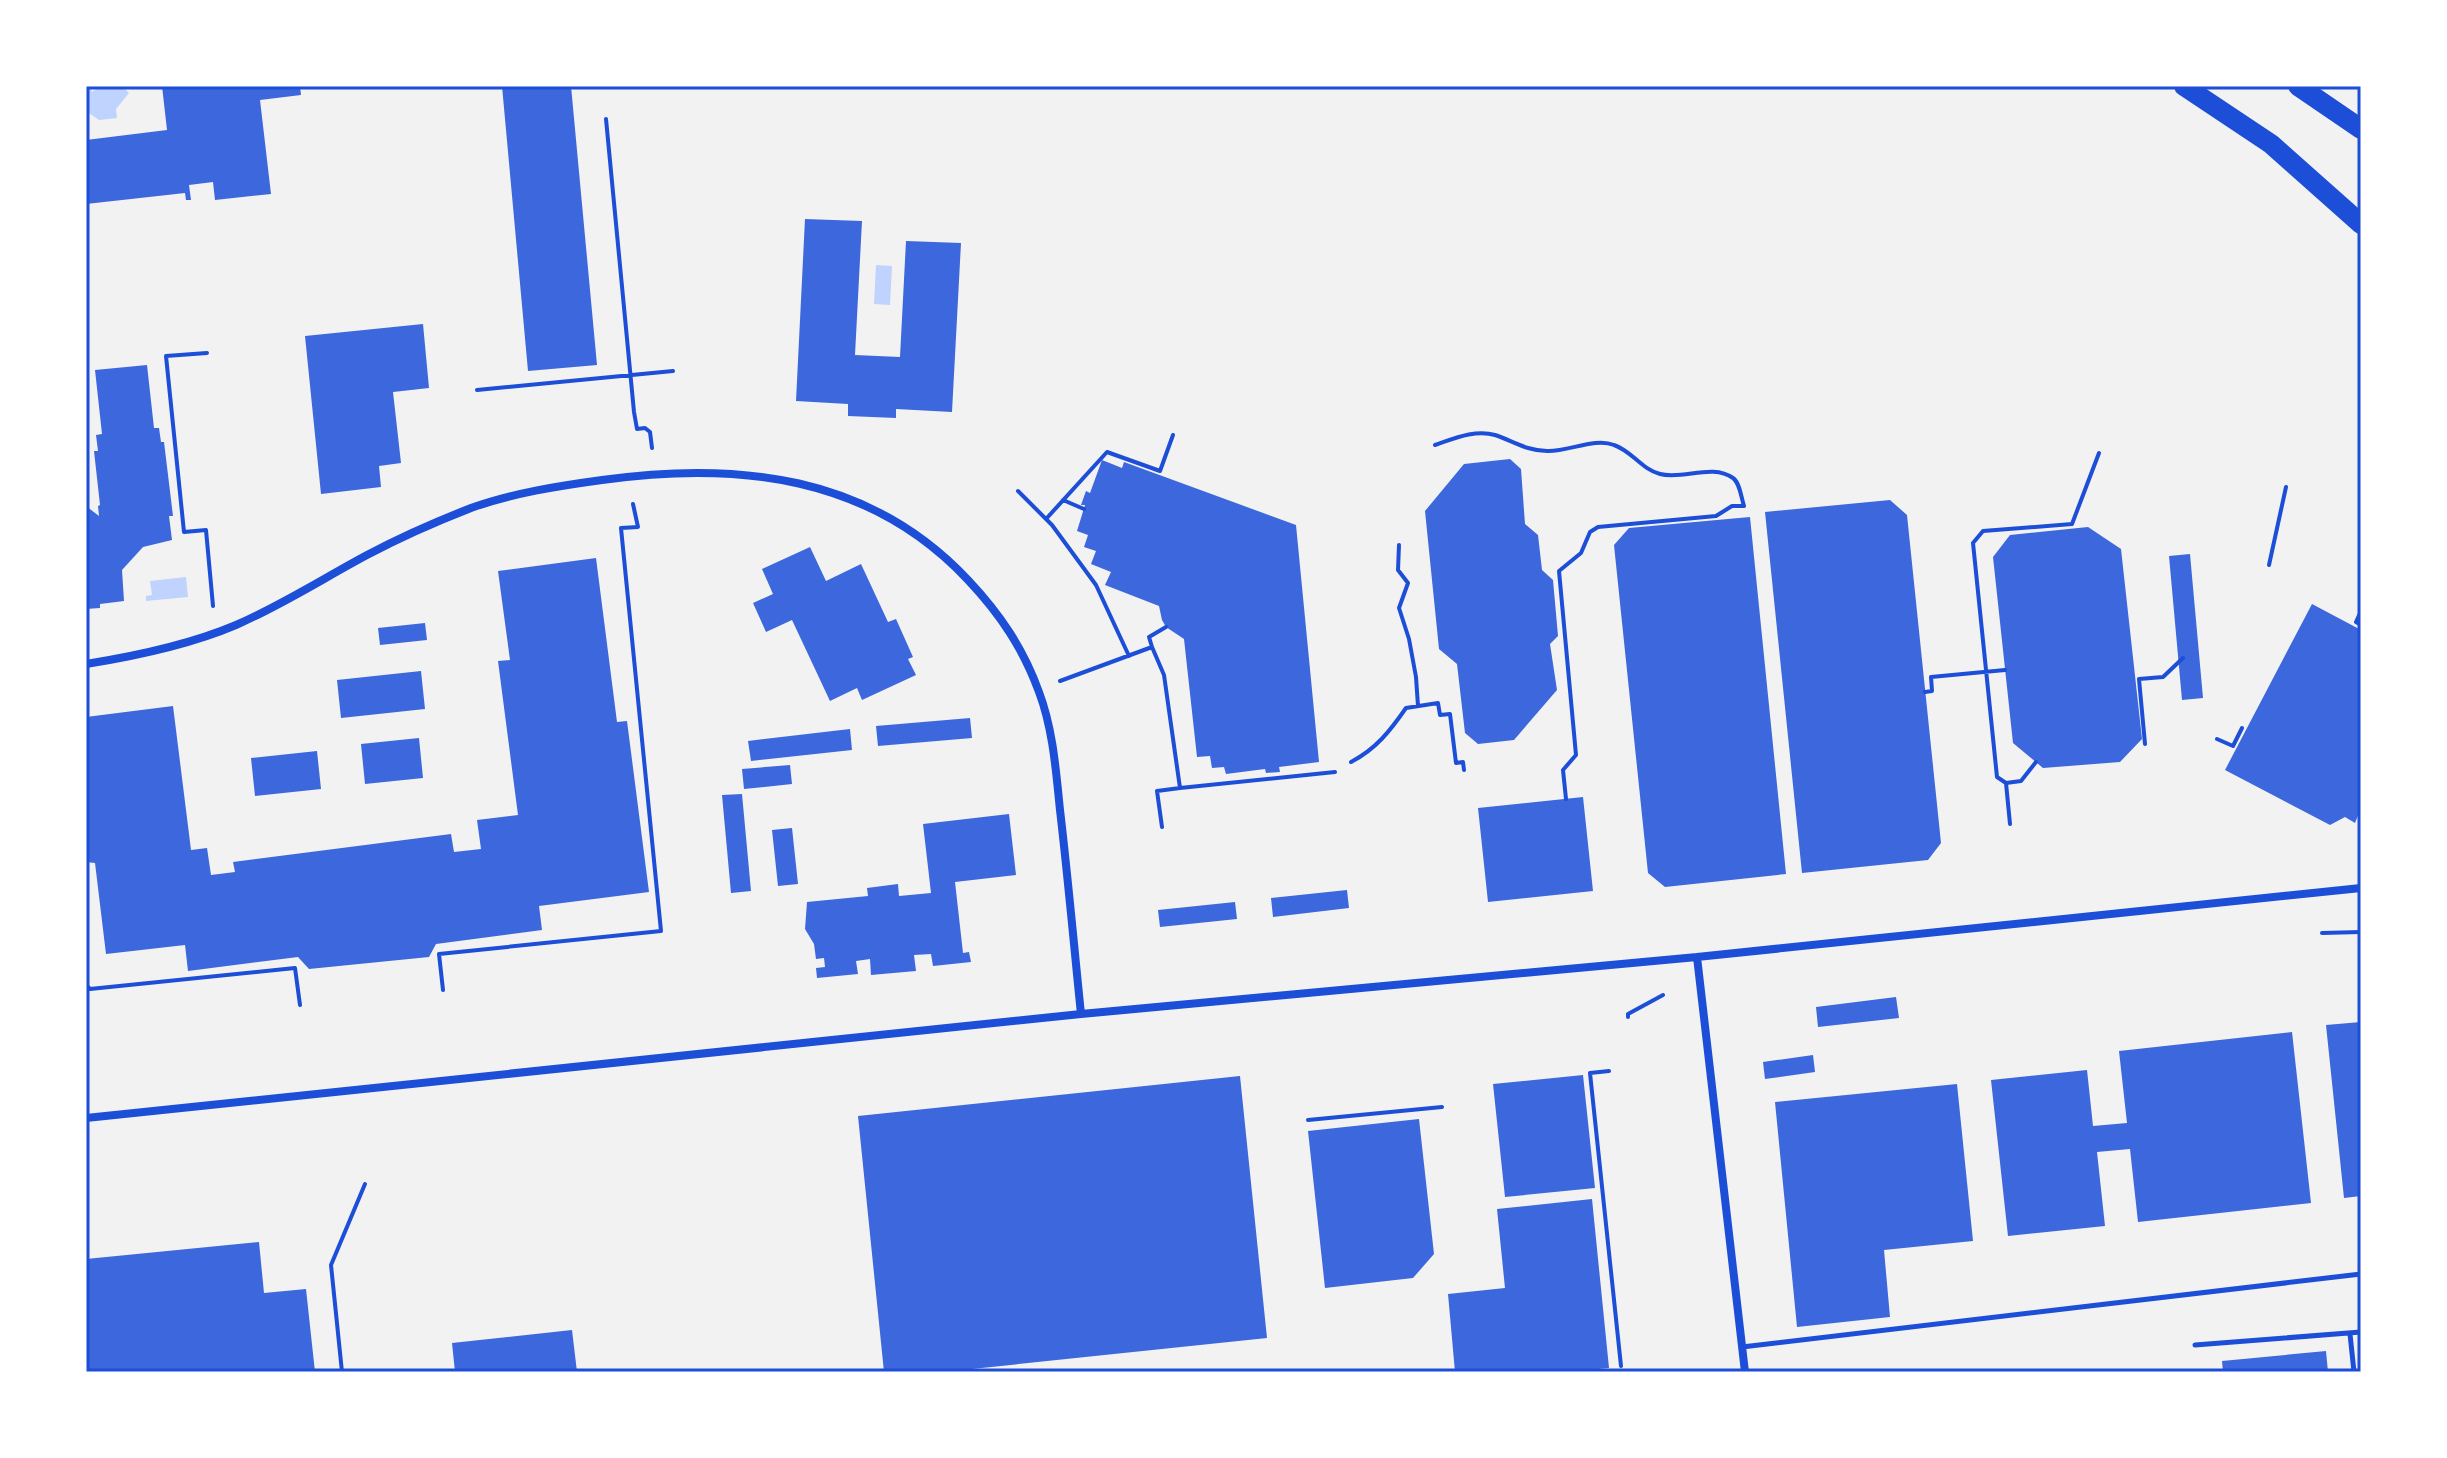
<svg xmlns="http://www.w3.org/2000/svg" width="2447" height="1458" font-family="Quicksand,sans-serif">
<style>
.water{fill:#bfd3fe}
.building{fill:#3d67dc}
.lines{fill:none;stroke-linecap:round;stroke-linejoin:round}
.path{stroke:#1d4ed8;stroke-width:4}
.service{stroke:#1d4ed8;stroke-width:5}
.minor{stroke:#1d4ed8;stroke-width:8}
.motorway{stroke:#1d4ed8;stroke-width:20}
.neatline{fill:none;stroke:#1d4ed8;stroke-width:3}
</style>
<rect width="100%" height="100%" fill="#f2f2f2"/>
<!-- water -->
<path class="water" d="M 86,86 L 90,86 L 92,92 L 101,86 L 122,86 L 129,93 L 116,109 L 117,118 L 99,120 L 86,111 Z
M 876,265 L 892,266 L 890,305 L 874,304 Z
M 186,577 L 188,597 L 146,601 L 146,596 L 152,595 L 150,581 Z"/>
<!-- building -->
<path class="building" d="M 162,86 L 300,86 L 301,95 L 260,100 L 271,194 L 215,200 L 213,182 L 189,185 L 191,200 L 186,200 L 185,193 L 86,204 L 86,140 L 167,130 Z
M 502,86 L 571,86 L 597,365 L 528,371 Z
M 805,219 L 862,221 L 855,355 L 900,357 L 906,241 L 961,243 L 952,412 L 896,409 L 896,418 L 848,416 L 848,404 L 796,401 Z
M 423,324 L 429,388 L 393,392 L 401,463 L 379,466 L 381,487 L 321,494 L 305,336 Z
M 147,365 L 154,428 L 159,428 L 161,442 L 164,442 L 173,516 L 169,516 L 172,540 L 143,547 L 122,570 L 124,601 L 100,604 L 100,608 L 86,609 L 86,506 L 99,516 L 98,506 L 100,505 L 94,451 L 98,451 L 96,435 L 102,434 L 95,370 Z
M 1510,459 L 1521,469 L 1525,524 L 1538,535 L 1542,570 L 1553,580 L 1558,636 L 1550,644 L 1557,690 L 1514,740 L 1478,744 L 1465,733 L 1457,664 L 1439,649 L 1425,511 L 1464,464 Z
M 1102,460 L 1122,468 L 1124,462 L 1296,525 L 1319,762 L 1279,767 L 1280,772 L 1266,773 L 1265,769 L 1226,774 L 1224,767 L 1212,768 L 1210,756 L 1197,757 L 1184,639 L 1166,627 L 1162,620 L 1159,606 L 1105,585 L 1111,572 L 1091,564 L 1096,551 L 1084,547 L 1088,535 L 1077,531 L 1085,505 L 1081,505 L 1086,491 L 1090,493 Z
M 1890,500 L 1907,515 L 1941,843 L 1928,860 L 1802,873 L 1765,512 Z
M 1750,517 L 1786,874 L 1665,887 L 1648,873 L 1614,545 L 1629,528 Z
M 2088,527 L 2121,549 L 2142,739 L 2120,762 L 2043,768 L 2013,743 L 1993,557 L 2010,535 Z
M 810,547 L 826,581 L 861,564 L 888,622 L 896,619 L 913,657 L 908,659 L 916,675 L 862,700 L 857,688 L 830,701 L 792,620 L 766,632 L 753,603 L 773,594 L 762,569 Z
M 2190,554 L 2203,698 L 2182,700 L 2169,556 Z
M 596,558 L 617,722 L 627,721 L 649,892 L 539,906 L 542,930 L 436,944 L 429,957 L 309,969 L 298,957 L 188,971 L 185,945 L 106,954 L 95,863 L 86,862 L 86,717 L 173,706 L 191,850 L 207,848 L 211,875 L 235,872 L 233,862 L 451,834 L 454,852 L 481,849 L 477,820 L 518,815 L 498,661 L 510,660 L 498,571 Z
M 2312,604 L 2361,630 L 2361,808 L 2355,823 L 2345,817 L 2330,825 L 2225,770 Z
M 425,623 L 427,640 L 380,645 L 378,628 Z
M 421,671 L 425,709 L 341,718 L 337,680 Z
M 970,718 L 972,738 L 878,746 L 876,726 Z
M 850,729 L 852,750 L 751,761 L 748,741 Z
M 419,738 L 423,778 L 365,784 L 361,744 Z
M 317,751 L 321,789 L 255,796 L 251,758 Z
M 790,765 L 792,784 L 744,789 L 742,769 Z
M 742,794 L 751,891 L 731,893 L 722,795 Z
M 1583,797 L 1593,891 L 1488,902 L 1478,808 Z
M 1009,814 L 1016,875 L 955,882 L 963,953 L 969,952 L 971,962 L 933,966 L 931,954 L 914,955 L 916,971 L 871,975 L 870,959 L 856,961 L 858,974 L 817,978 L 816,968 L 825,967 L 824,958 L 816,959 L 814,944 L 805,929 L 807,902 L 868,896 L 867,888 L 898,884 L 899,896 L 931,893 L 923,824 Z
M 792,828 L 798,884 L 778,886 L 772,830 Z
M 1347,890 L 1349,908 L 1273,917 L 1271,898 Z
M 1235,902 L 1237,919 L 1160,927 L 1158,910 Z
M 1896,997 L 1899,1018 L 1818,1027 L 1816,1007 Z
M 2361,1022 L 2361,1196 L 2344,1198 L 2326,1025 Z
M 2292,1032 L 2311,1203 L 2138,1222 L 2130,1149 L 2097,1152 L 2105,1226 L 2008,1236 L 1991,1080 L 2087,1070 L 2093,1126 L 2127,1123 L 2119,1051 Z
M 1813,1055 L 1815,1072 L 1765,1079 L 1763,1062 Z
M 1583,1075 L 1595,1188 L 1505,1197 L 1493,1084 Z
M 1240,1076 L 1267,1338 L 943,1372 L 884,1372 L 858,1116 Z
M 1957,1084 L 1973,1241 L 1884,1250 L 1890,1317 L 1797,1327 L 1775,1102 Z
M 1419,1119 L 1434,1254 L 1413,1278 L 1325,1288 L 1308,1131 Z
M 1592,1199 L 1609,1368 L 1566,1372 L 1455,1372 L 1448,1294 L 1505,1288 L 1497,1209 Z
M 259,1242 L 264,1293 L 306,1289 L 315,1372 L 86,1372 L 86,1259 Z
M 572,1330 L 577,1372 L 455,1372 L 452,1343 Z
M 2326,1351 L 2328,1372 L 2223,1372 L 2222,1361 Z"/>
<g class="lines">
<!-- path -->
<path class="path" d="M 606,119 L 634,412 L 637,429 L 645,428 L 650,432 L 652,448
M 207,353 L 166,356 L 184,532 L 206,530 L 213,606
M 477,390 L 673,371
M 1435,445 C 1453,439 1475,429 1495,435 C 1513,441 1527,451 1547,451 C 1568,452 1595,437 1614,445 C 1632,451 1641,469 1660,474 C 1684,480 1712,463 1733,478 C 1740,483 1741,497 1744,506 L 1732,506 L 1716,516 L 1598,527 L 1590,532 L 1581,553 L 1559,571 L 1576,755 L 1563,770 L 1566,799
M 1018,491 L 1052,525 L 1096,585 L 1129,656
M 1063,500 L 1084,509
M 1046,519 L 1107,452 L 1160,471 L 1173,435
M 1399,545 L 1398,570 L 1408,583 L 1399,608 L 1409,639 L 1416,677 L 1418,706
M 2269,565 L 2286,487
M 2361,611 L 2356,622 L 2361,625
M 1152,647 L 1164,675 L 1180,788 L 1157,791 L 1162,827
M 1060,681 L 1152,647 L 1149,637 L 1166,627
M 1925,692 L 1932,691 L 1931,677 L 2005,670
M 2217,739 L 2233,746 L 2242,728
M 2145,744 L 2139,679 L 2163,677 L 2183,658
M 1351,762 C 1376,749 1390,731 1406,708 L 1438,703 L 1440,715 L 1450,714 L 1456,763 L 1463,762 L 1464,770
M 2006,783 L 2021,781 L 2036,762
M 1180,788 L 1335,772
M 2010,824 L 2006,783 L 1997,777 L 1973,543 L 1983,531 L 2072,524 L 2099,453
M 2322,933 L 2361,932
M 86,985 L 90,989 L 295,968 L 300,1005
M 443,990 L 439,954 L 661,931 L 621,528 L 638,527 L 633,504
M 1628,1017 L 1628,1014 L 1663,995
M 1609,1071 L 1590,1073 L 1621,1366
M 1308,1120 L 1442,1107
M 342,1372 L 331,1265 L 365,1184"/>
<!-- service -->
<path class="service" d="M 2350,1334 L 2354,1372
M 2195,1345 L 2361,1332
M 1742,1347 L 2361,1274"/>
<!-- minor -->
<path class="minor" d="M 86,664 C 136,656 189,645 236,625 C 282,605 324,578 367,555 C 401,537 435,522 471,508 C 513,493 558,486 602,480 C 737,461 870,475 968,580 C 1000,614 1023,648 1039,692 C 1053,729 1056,771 1060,810 C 1068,878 1074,946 1081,1014
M 1697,957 L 1745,1372
M 86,1118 L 1081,1014 L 1697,957 L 2361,888"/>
<!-- motorway -->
<path class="motorway" d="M 2184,86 L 2271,144 L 2361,224
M 2298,86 L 2361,129"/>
</g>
<!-- border -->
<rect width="2447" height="1458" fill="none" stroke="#ffffff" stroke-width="176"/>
<rect x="88" y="88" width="2271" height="1282" class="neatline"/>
</svg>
